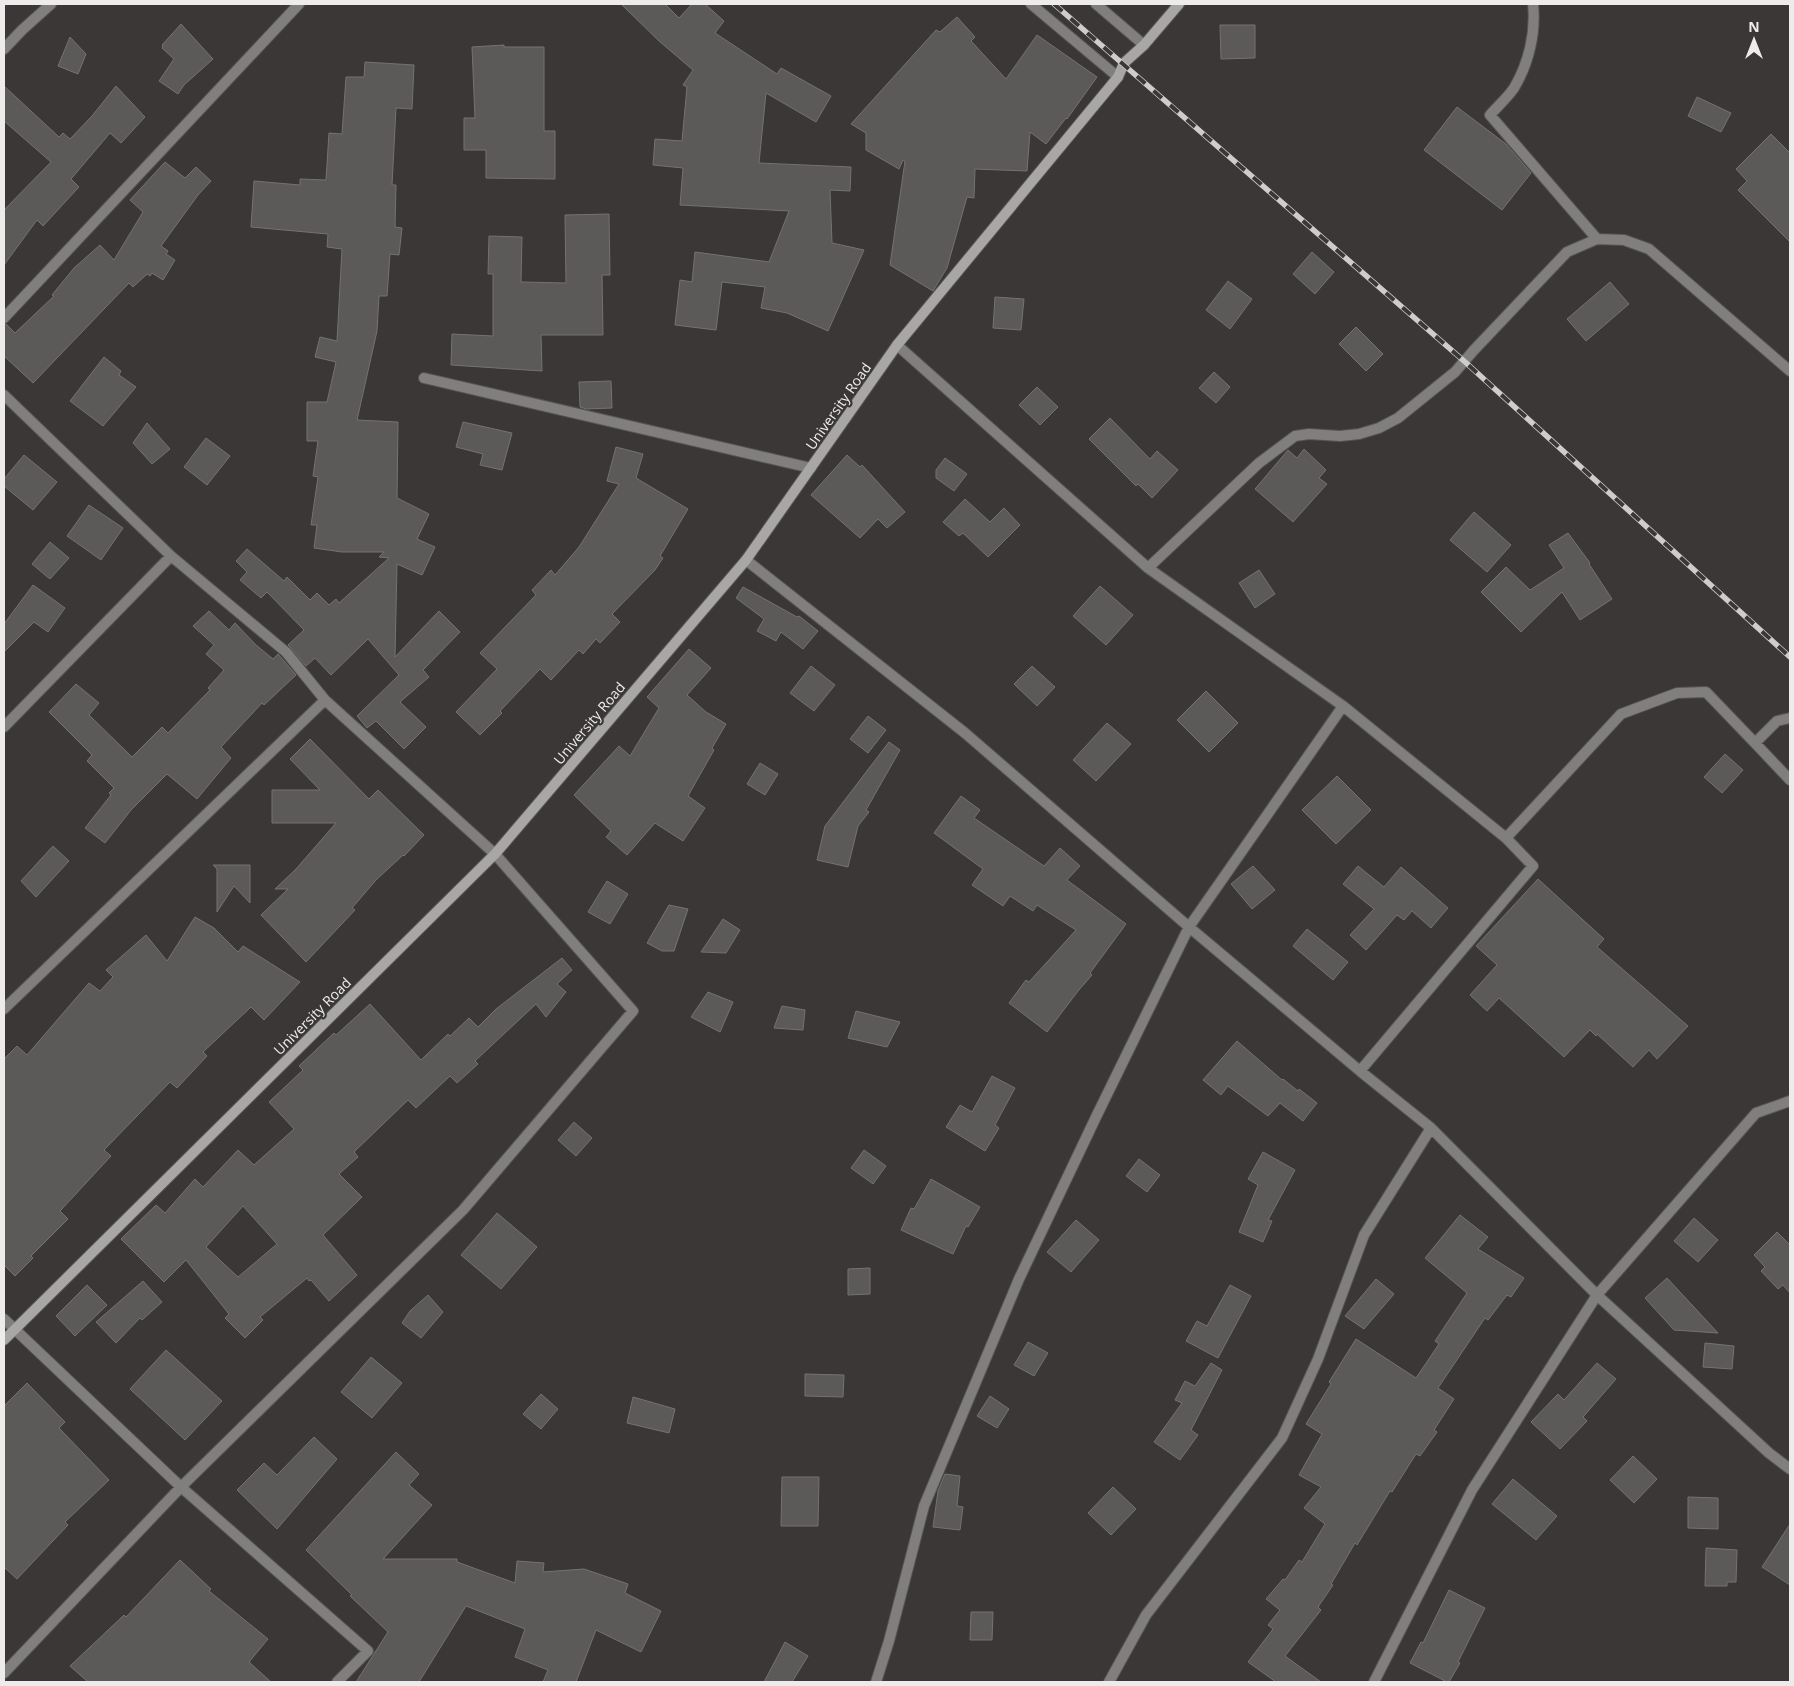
<svg xmlns="http://www.w3.org/2000/svg" width="1794" height="1686" font-family="'Open Sans',sans-serif">
<style>
.building{fill:#5c5959;stroke:#757271;fill-rule:evenodd}
.lines{fill:none;stroke-linecap:round;stroke-linejoin:round}
.street-casing{stroke:#575453;stroke-width:12}
.secondary-casing{stroke:#575453;stroke-width:12}
.street{stroke:#807f7e;stroke-width:10}
.secondary{stroke:#a9a6a6;stroke-width:10}
.rail-casing{stroke:#cecccc;stroke-width:5.5}
.rail{stroke:#3a3736;stroke-width:4;stroke-dasharray:11;stroke-linecap:butt}
.labels{text-anchor:middle;dominant-baseline:central;stroke-width:4.5;stroke-linejoin:round;paint-order:stroke}
.street-label{font-size:14px;fill:#edebeb;stroke:#3a3736}
</style>
<rect width="100%" height="100%" fill="#3a3736"/>
<!-- building -->
<path class="building" d="M 621,4 L 665,4 L 679,18 L 692,4 L 705,4 L 724,21 L 715,33 L 777,74 L 781,68 L 831,96 L 816,122 L 766,93 L 759,163 L 851,167 L 850,191 L 830,190 L 832,243 L 864,250 L 828,331 L 787,313 L 761,308 L 765,287 L 722,282 L 716,330 L 675,325 L 680,280 L 692,282 L 695,252 L 769,262 L 789,211 L 680,205 L 683,168 L 653,165 L 655,139 L 682,141 L 687,87 L 683,85 L 693,70 L 659,41 Z
M 957,17 L 975,37 L 971,41 L 1006,79 L 1037,35 L 1097,77 L 1067,119 L 1066,118 L 1046,144 L 1030,132 L 1027,171 L 975,169 L 974,198 L 967,197 L 947,268 L 933,291 L 890,265 L 905,161 L 903,160 L 899,169 L 866,150 L 866,133 L 851,124 L 936,30 L 940,32 Z
M 181,24 L 213,59 L 184,85 L 178,94 L 159,81 L 174,59 L 162,48 L 163,46 L 162,45 Z
M 1220,25 L 1255,25 L 1255,58 L 1221,59 Z
M 70,37 L 86,54 L 78,74 L 58,66 Z
M 504,45 L 504,47 L 544,47 L 544,131 L 555,131 L 555,179 L 486,178 L 486,150 L 464,150 L 464,118 L 475,118 L 472,47 Z
M 365,62 L 414,65 L 412,109 L 396,108 L 392,185 L 396,185 L 395,227 L 402,228 L 399,255 L 390,254 L 387,296 L 379,296 L 377,331 L 357,420 L 398,422 L 397,498 L 429,514 L 417,539 L 435,547 L 422,575 L 397,564 L 395,657 L 439,611 L 460,632 L 423,670 L 429,677 L 400,702 L 426,727 L 404,749 L 376,721 L 367,728 L 357,716 L 399,675 L 368,639 L 331,675 L 315,658 L 306,666 L 288,645 L 304,630 L 267,592 L 261,598 L 240,580 L 247,572 L 236,561 L 247,549 L 284,581 L 287,577 L 310,600 L 317,593 L 329,605 L 336,599 L 339,603 L 389,558 L 379,557 L 384,552 L 342,552 L 314,548 L 317,525 L 311,525 L 318,477 L 313,476 L 318,441 L 307,441 L 307,402 L 327,402 L 336,362 L 315,357 L 320,337 L 337,341 L 342,249 L 327,247 L 328,234 L 251,227 L 254,181 L 300,185 L 300,179 L 326,180 L 329,133 L 342,134 L 346,77 L 364,77 Z
M 4,86 L 59,137 L 63,133 L 70,139 L 92,116 L 116,86 L 145,117 L 121,143 L 110,133 L 71,179 L 79,187 L 43,226 L 37,220 L 4,265 L 4,210 L 51,162 L 4,121 Z
M 1697,97 L 1731,113 L 1721,132 L 1688,116 Z
M 1457,107 L 1506,144 L 1531,173 L 1502,210 L 1424,150 Z
M 1771,134 L 1790,153 L 1790,242 L 1738,190 L 1747,181 L 1736,169 Z
M 165,162 L 185,178 L 196,167 L 211,181 L 198,195 L 161,246 L 168,251 L 166,254 L 175,260 L 163,280 L 152,273 L 150,276 L 147,274 L 133,287 L 129,283 L 33,383 L 4,356 L 4,325 L 6,324 L 15,333 L 54,296 L 52,295 L 74,268 L 100,245 L 114,260 L 143,212 L 130,200 Z
M 609,214 L 610,275 L 602,275 L 603,335 L 541,335 L 542,371 L 451,365 L 452,334 L 493,336 L 493,274 L 488,274 L 489,236 L 522,237 L 521,282 L 566,283 L 565,215 Z
M 1312,252 L 1334,272 L 1315,294 L 1293,274 Z
M 1228,281 L 1252,299 L 1230,329 L 1206,310 Z
M 1610,282 L 1629,304 L 1586,341 L 1567,319 Z
M 995,297 L 1024,299 L 1021,330 L 993,328 Z
M 1356,327 L 1383,354 L 1366,371 L 1339,344 Z
M 104,357 L 121,371 L 119,375 L 136,387 L 103,426 L 70,401 Z
M 1214,372 L 1230,387 L 1216,403 L 1199,388 Z
M 611,381 L 612,408 L 586,409 L 580,407 L 579,382 Z
M 1037,387 L 1058,407 L 1040,425 L 1019,405 Z
M 1110,418 L 1150,459 L 1157,451 L 1178,470 L 1152,498 L 1138,484 L 1136,486 L 1089,439 Z
M 463,422 L 512,433 L 502,470 L 480,465 L 483,454 L 456,447 Z
M 147,423 L 170,449 L 152,464 L 133,443 Z
M 206,438 L 230,456 L 207,485 L 184,467 Z
M 616,447 L 643,454 L 636,478 L 688,509 L 660,556 L 663,558 L 655,570 L 612,614 L 620,622 L 600,643 L 596,639 L 583,654 L 579,650 L 551,680 L 540,669 L 500,711 L 502,713 L 480,735 L 456,712 L 497,669 L 480,653 L 536,595 L 532,590 L 551,570 L 555,575 L 579,547 L 619,484 L 607,481 Z
M 1304,449 L 1326,470 L 1319,478 L 1327,484 L 1293,522 L 1255,489 L 1288,450 L 1297,458 Z
M 24,455 L 57,482 L 33,510 L 4,486 L 4,479 Z
M 847,455 L 860,467 L 862,465 L 905,512 L 887,528 L 878,519 L 860,538 L 811,495 Z
M 945,458 L 967,474 L 954,491 L 936,478 L 936,470 Z
M 965,499 L 990,522 L 1004,508 L 1020,525 L 988,557 L 963,533 L 959,536 L 943,522 Z
M 89,505 L 123,528 L 101,560 L 67,536 Z
M 1474,512 L 1511,545 L 1487,572 L 1450,540 Z
M 1568,533 L 1590,563 L 1589,564 L 1612,599 L 1580,620 L 1562,592 L 1521,632 L 1481,592 L 1506,567 L 1530,590 L 1564,568 L 1549,545 Z
M 50,542 L 69,558 L 50,579 L 32,564 Z
M 1259,570 L 1275,594 L 1255,608 L 1239,583 Z
M 33,585 L 65,608 L 48,632 L 34,622 L 4,652 L 4,624 Z
M 1100,586 L 1133,615 L 1106,645 L 1073,616 Z
M 743,587 L 797,617 L 799,616 L 818,631 L 803,649 L 781,632 L 776,641 L 757,631 L 764,619 L 736,598 Z
M 209,611 L 229,630 L 235,623 L 256,645 L 273,659 L 278,654 L 296,675 L 264,705 L 262,703 L 221,747 L 231,758 L 197,799 L 167,774 L 131,810 L 105,843 L 85,828 L 111,795 L 109,793 L 114,788 L 87,761 L 92,755 L 49,712 L 76,684 L 99,703 L 89,715 L 132,757 L 162,727 L 168,733 L 210,690 L 208,688 L 224,670 L 206,654 L 214,645 L 193,626 Z
M 689,649 L 711,668 L 687,695 L 706,712 L 726,724 L 712,748 L 714,750 L 688,796 L 705,808 L 683,841 L 655,823 L 627,855 L 606,837 L 611,831 L 574,795 L 619,746 L 630,756 L 659,708 L 647,697 Z
M 811,666 L 835,685 L 814,711 L 790,693 Z
M 1032,666 L 1055,687 L 1037,706 L 1014,684 Z
M 1206,691 L 1238,723 L 1209,752 L 1177,720 Z
M 868,716 L 886,730 L 868,753 L 850,739 Z
M 1107,723 L 1131,744 L 1096,781 L 1073,760 Z
M 310,739 L 369,799 L 378,790 L 424,835 L 404,856 L 403,855 L 376,880 L 352,908 L 355,910 L 306,962 L 261,915 L 288,889 L 275,889 L 296,869 L 336,823 L 272,823 L 272,790 L 320,790 L 290,759 Z
M 889,742 L 900,750 L 866,810 L 869,812 L 858,826 L 848,867 L 817,860 L 825,826 Z
M 1725,754 L 1743,770 L 1722,793 L 1704,777 Z
M 760,763 L 778,774 L 765,795 L 747,784 Z
M 1337,776 L 1371,810 L 1336,844 L 1302,810 Z
M 961,796 L 980,810 L 974,818 L 1044,866 L 1060,848 L 1080,866 L 1067,880 L 1126,924 L 1090,973 L 1092,975 L 1078,991 L 1047,1032 L 1009,1003 L 1026,980 L 1029,982 L 1076,930 L 1037,905 L 1033,911 L 1010,896 L 1003,906 L 972,885 L 983,869 L 934,833 Z
M 53,846 L 69,861 L 36,897 L 21,881 Z
M 213,865 L 250,865 L 250,903 L 234,886 L 217,912 L 217,869 Z
M 1253,866 L 1275,890 L 1252,909 L 1231,884 Z
M 1358,866 L 1384,887 L 1401,867 L 1448,908 L 1431,928 L 1412,911 L 1404,920 L 1397,915 L 1366,950 L 1350,935 L 1374,909 L 1343,884 Z
M 1538,879 L 1604,939 L 1597,947 L 1688,1026 L 1657,1059 L 1649,1050 L 1633,1067 L 1597,1034 L 1596,1036 L 1590,1030 L 1564,1057 L 1499,998 L 1487,1011 L 1470,995 L 1497,965 L 1476,946 Z
M 607,881 L 628,894 L 610,924 L 588,912 Z
M 669,905 L 688,909 L 674,951 L 662,951 L 647,943 Z
M 195,917 L 214,928 L 238,952 L 243,946 L 300,982 L 264,1020 L 251,1007 L 203,1052 L 207,1056 L 177,1088 L 170,1082 L 104,1150 L 111,1156 L 60,1211 L 68,1219 L 31,1256 L 33,1258 L 15,1276 L 4,1265 L 4,1059 L 17,1046 L 27,1055 L 89,983 L 100,991 L 113,977 L 106,970 L 146,935 L 167,961 Z
M 723,919 L 740,930 L 726,953 L 701,952 Z
M 1307,929 L 1348,962 L 1333,980 L 1293,946 Z
M 562,958 L 572,970 L 557,984 L 566,992 L 546,1017 L 536,1004 L 475,1061 L 478,1064 L 457,1083 L 450,1076 L 416,1108 L 408,1100 L 354,1152 L 358,1157 L 339,1174 L 362,1197 L 323,1235 L 357,1275 L 329,1301 L 311,1280 L 309,1281 L 307,1278 L 260,1317 L 263,1320 L 245,1338 L 225,1318 L 229,1314 L 186,1260 L 164,1282 L 121,1239 L 156,1205 L 165,1213 L 195,1179 L 203,1187 L 238,1150 L 254,1165 L 294,1129 L 269,1102 L 303,1070 L 299,1066 L 334,1033 L 336,1035 L 370,1004 L 421,1060 L 448,1034 L 450,1036 L 469,1018 L 478,1027 L 496,1009 ZM 243,1206 L 277,1244 L 238,1277 L 206,1247 Z
M 708,992 L 733,1002 L 720,1032 L 691,1017 Z
M 782,1006 L 805,1010 L 803,1030 L 774,1028 Z
M 856,1011 L 900,1022 L 887,1047 L 848,1038 Z
M 1237,1041 L 1282,1080 L 1283,1079 L 1298,1091 L 1299,1089 L 1317,1103 L 1303,1121 L 1280,1103 L 1268,1116 L 1228,1086 L 1221,1095 L 1203,1080 Z
M 992,1076 L 1015,1088 L 995,1125 L 999,1128 L 985,1151 L 946,1127 L 960,1105 L 972,1112 Z
M 574,1122 L 592,1138 L 576,1156 L 558,1140 Z
M 864,1150 L 886,1166 L 873,1184 L 851,1168 Z
M 1263,1152 L 1295,1170 L 1268,1220 L 1272,1221 L 1263,1242 L 1239,1232 L 1258,1185 L 1248,1179 Z
M 1139,1159 L 1160,1175 L 1147,1192 L 1126,1176 Z
M 931,1179 L 980,1207 L 968,1227 L 966,1226 L 953,1254 L 901,1230 L 911,1208 L 914,1209 Z
M 497,1213 L 537,1247 L 501,1289 L 461,1255 Z
M 1460,1215 L 1488,1237 L 1478,1249 L 1524,1278 L 1511,1297 L 1507,1295 L 1488,1320 L 1485,1318 L 1438,1388 L 1454,1399 L 1434,1430 L 1437,1432 L 1420,1456 L 1416,1454 L 1392,1492 L 1390,1491 L 1357,1545 L 1355,1543 L 1331,1584 L 1333,1585 L 1318,1607 L 1321,1610 L 1285,1656 L 1321,1682 L 1276,1682 L 1248,1662 L 1273,1629 L 1268,1625 L 1280,1610 L 1266,1599 L 1283,1579 L 1285,1580 L 1299,1560 L 1302,1562 L 1325,1524 L 1304,1508 L 1321,1487 L 1299,1475 L 1322,1434 L 1306,1424 L 1331,1384 L 1329,1382 L 1356,1339 L 1416,1378 L 1439,1344 L 1435,1341 L 1467,1293 L 1425,1258 Z
M 1694,1218 L 1718,1240 L 1698,1262 L 1674,1241 Z
M 1076,1220 L 1099,1240 L 1071,1272 L 1047,1252 Z
M 1777,1232 L 1790,1245 L 1790,1293 L 1783,1285 L 1778,1289 L 1761,1271 L 1765,1267 L 1754,1255 Z
M 870,1268 L 870,1294 L 848,1295 L 848,1269 Z
M 1667,1278 L 1718,1333 L 1674,1330 L 1645,1298 Z
M 1376,1279 L 1394,1294 L 1364,1329 L 1345,1316 Z
M 143,1281 L 162,1302 L 142,1320 L 140,1318 L 116,1343 L 96,1322 Z
M 87,1285 L 107,1305 L 75,1336 L 56,1316 Z
M 1230,1285 L 1251,1296 L 1218,1358 L 1186,1341 L 1197,1321 L 1207,1326 Z
M 428,1295 L 443,1312 L 421,1338 L 402,1323 L 410,1311 Z
M 1028,1342 L 1048,1353 L 1034,1376 L 1014,1365 Z
M 1705,1343 L 1734,1346 L 1732,1369 L 1703,1367 Z
M 166,1350 L 222,1401 L 185,1440 L 130,1389 Z
M 371,1357 L 402,1383 L 372,1418 L 341,1392 Z
M 1211,1363 L 1222,1370 L 1191,1430 L 1198,1435 L 1180,1460 L 1154,1442 L 1182,1403 L 1175,1400 L 1185,1381 L 1195,1386 Z
M 1597,1363 L 1616,1379 L 1583,1417 L 1587,1421 L 1560,1449 L 1531,1422 L 1558,1394 L 1564,1400 Z
M 805,1374 L 844,1375 L 843,1397 L 805,1396 Z
M 27,1383 L 65,1422 L 59,1428 L 109,1480 L 65,1522 L 68,1525 L 17,1579 L 4,1567 L 4,1406 Z
M 541,1394 L 558,1409 L 541,1429 L 523,1414 Z
M 990,1396 L 1009,1409 L 997,1428 L 977,1416 Z
M 633,1397 L 675,1409 L 669,1433 L 627,1423 Z
M 314,1437 L 337,1459 L 277,1529 L 237,1490 L 264,1463 L 277,1475 Z
M 396,1452 L 419,1474 L 409,1485 L 432,1505 L 383,1559 L 457,1559 L 457,1562 L 515,1583 L 517,1561 L 544,1563 L 543,1572 L 584,1569 L 628,1584 L 625,1593 L 661,1611 L 641,1652 L 596,1630 L 576,1682 L 543,1682 L 548,1670 L 515,1657 L 525,1629 L 466,1606 L 419,1682 L 356,1682 L 388,1632 L 350,1596 L 352,1595 L 306,1550 Z
M 1633,1456 L 1657,1479 L 1634,1503 L 1610,1480 Z
M 945,1474 L 960,1476 L 957,1506 L 963,1507 L 960,1530 L 933,1527 L 938,1491 Z
M 782,1477 L 819,1477 L 818,1526 L 781,1526 Z
M 1513,1479 L 1557,1516 L 1536,1540 L 1492,1504 Z
M 1113,1487 L 1136,1509 L 1111,1535 L 1088,1513 Z
M 1688,1497 L 1718,1498 L 1718,1529 L 1688,1528 Z
M 1790,1524 L 1790,1585 L 1762,1567 Z
M 1706,1548 L 1737,1550 L 1736,1582 L 1727,1582 L 1727,1586 L 1705,1586 Z
M 180,1560 L 211,1589 L 209,1591 L 268,1639 L 249,1662 L 271,1682 L 88,1682 L 70,1666 L 124,1615 L 126,1617 Z
M 1449,1590 L 1485,1608 L 1458,1662 L 1460,1663 L 1449,1682 L 1447,1682 L 1410,1663 L 1421,1642 L 1423,1643 Z
M 971,1612 L 993,1612 L 992,1640 L 970,1640 Z
M 785,1642 L 808,1656 L 792,1682 L 764,1682 Z"/>
<g class="lines">
<defs>
<path id="street" d="M 1031,4 L 1118,77
M 1096,4 L 1144,45
M 1533,4 C 1536,32 1529,63 1514,88 C 1508,97 1498,106 1490,115 L 1597,239
M 4,49 L 22,30 L 51,4
M 4,318 L 299,4
M 897,345 L 1148,568 L 1343,706 L 1506,838 L 1533,866 L 1360,1071
M 424,378 L 811,468
M 4,395 L 171,556 L 286,652 L 325,700 L 495,854 L 633,1011 L 463,1210 L 181,1487 L 4,1673
M 746,560 L 965,733 L 1189,927 L 1360,1071 L 1431,1128 L 1597,1295 L 1769,1453 L 1790,1469
M 1148,568 L 1259,463 L 1295,436 L 1309,434 L 1340,436 L 1359,434 L 1379,428 L 1398,418 L 1455,372 L 1474,350 L 1567,252 L 1597,239 L 1624,240 L 1649,249 L 1790,371
M 4,727 L 171,556
M 1755,743 L 1790,780
M 1506,838 L 1621,714 L 1677,693 L 1706,692 L 1755,743 L 1777,721 L 1790,718
M 4,1009 L 325,700
M 4,1319 L 181,1487 L 368,1651 L 337,1682
M 876,1682 L 889,1641 L 924,1506 L 1019,1279 L 1096,1117 L 1189,927 L 1343,706
M 1109,1682 L 1146,1615 L 1282,1438 L 1318,1359 L 1364,1235 L 1431,1128
M 1374,1682 L 1472,1490 L 1597,1295 L 1756,1113 L 1790,1101"/>
<path id="secondary" d="M 4,1340 L 495,854 L 746,560 L 897,345 L 1118,77 L 1124,63 L 1144,45 L 1179,4"/>
</defs>
<!-- street casing -->
<use href="#street" class="street-casing"/>
<!-- secondary casing -->
<use href="#secondary" class="secondary-casing"/>
<!-- street -->
<use href="#street" class="street"/>
<!-- secondary -->
<use href="#secondary" class="secondary"/>
<defs>
<path id="rail" d="M 1054,4 L 1464,361 L 1790,657"/>
</defs>
<!-- rail casing -->
<use href="#rail" class="rail-casing"/>
<!-- rail -->
<use href="#rail" class="rail"/>
</g>
<g class="labels">
<!-- street labels -->
<g class="street-label">
<text transform="translate(838 406) rotate(-55)">University Road</text>
<text transform="translate(589 723) rotate(-50)">University Road</text>
<text transform="translate(312 1016) rotate(-45)">University Road</text>
</g>
</g>
<!-- border -->
<rect width="1794" height="1686" fill="none" stroke="#edebeb" stroke-width="10"/>
<!-- north arrow -->
<g transform="translate(1754 40)" stroke="#3a3736" stroke-width="4" paint-order="stroke">
<path d="M0-4L9 19L0 12L-9 19Z" fill="#edebeb"/>
<text y="-8" font-size="14" font-weight="bold" text-anchor="middle" fill="#edebeb">N</text>
</g>
</svg>
